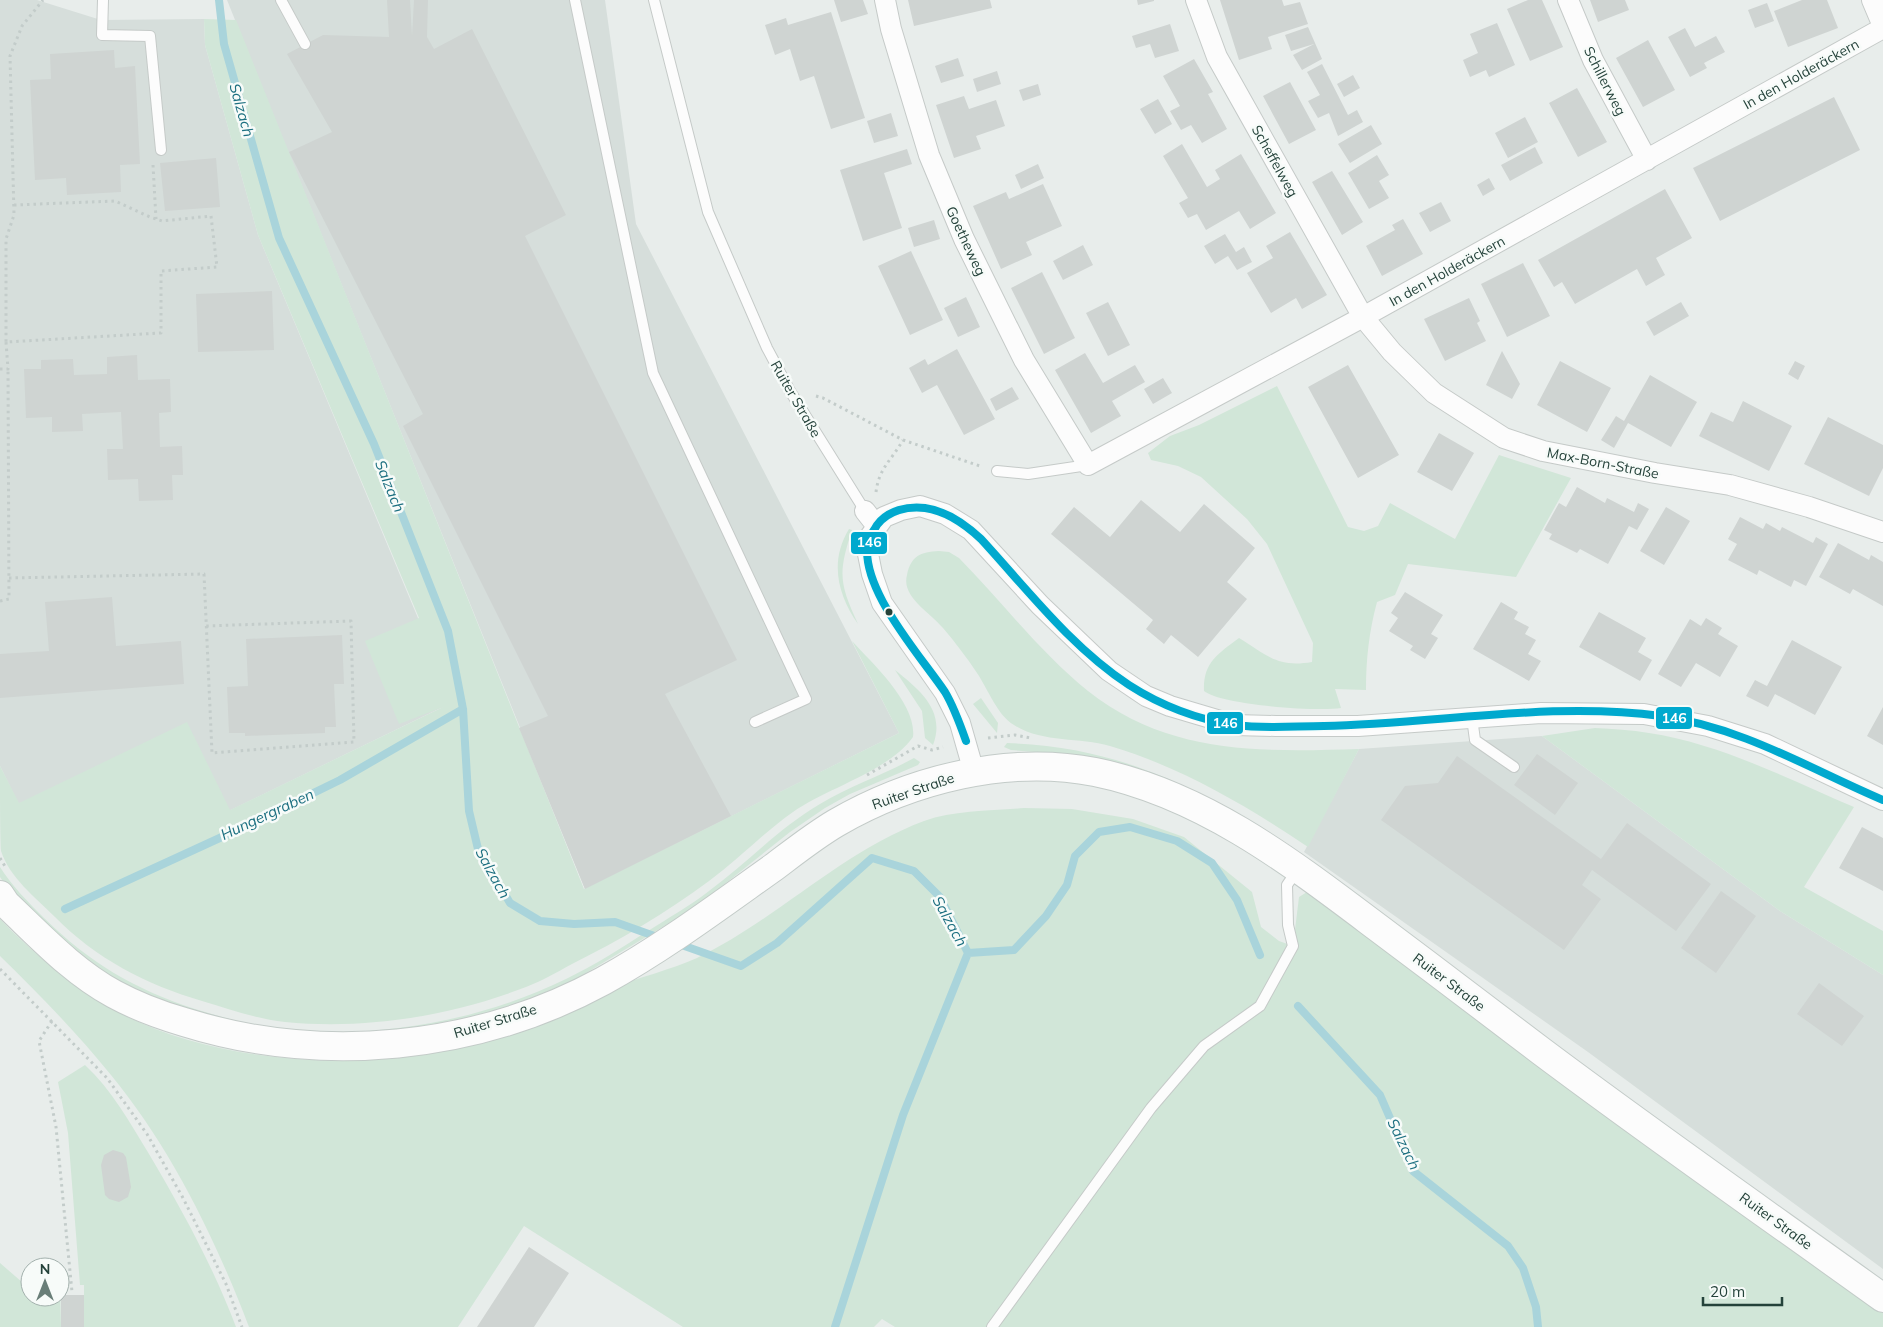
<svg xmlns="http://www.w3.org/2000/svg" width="1883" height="1327" font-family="Mulish,sans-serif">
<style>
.built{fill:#d6dedb}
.green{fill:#d1e6d8}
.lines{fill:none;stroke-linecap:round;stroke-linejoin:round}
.stream{stroke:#a9d4db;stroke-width:8}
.building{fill:#cfd4d2}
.lane-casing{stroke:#c5cac8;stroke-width:12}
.street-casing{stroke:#c5cac8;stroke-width:22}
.secondary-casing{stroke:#c3cbc8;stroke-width:30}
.path{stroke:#c3ccca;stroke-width:3;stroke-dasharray:2.5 4;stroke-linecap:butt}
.lane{stroke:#fcfcfc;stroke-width:10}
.street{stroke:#fcfcfc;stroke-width:20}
.secondary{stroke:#fcfcfc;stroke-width:28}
.bus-1-casing{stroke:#f7fbf9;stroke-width:11}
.bus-1{stroke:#00a9ce;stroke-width:8}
.bus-dot{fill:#24423a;stroke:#f7fbf9;stroke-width:2}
.labels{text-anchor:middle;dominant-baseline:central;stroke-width:5;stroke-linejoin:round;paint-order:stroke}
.street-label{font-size:14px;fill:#24423a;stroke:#f7fbf9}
.water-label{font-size:15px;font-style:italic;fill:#1c6f80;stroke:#f7fbf9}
.line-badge{stroke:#f7fbf9;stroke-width:2}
.badge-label{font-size:14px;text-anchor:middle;font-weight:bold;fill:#fff}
</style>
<rect width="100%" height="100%" fill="#e8edeb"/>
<!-- built -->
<path class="built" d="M 0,0 L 37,0 L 101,20 L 204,19 L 205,45 L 258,235 L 453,702 L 62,892 L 0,766 Z
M 227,0 L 605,0 L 636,224 L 899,733 L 585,889 Z
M 1542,736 L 1780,911 L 1883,975 L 1883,1269 L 1588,1052 L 1304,852 L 1359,749 Z"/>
<!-- green -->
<path class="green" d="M 204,19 L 236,20 L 584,889 L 899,733 L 852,641 C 873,664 917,704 913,737 C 889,771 827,788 793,812 C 763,833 738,860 709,881 C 666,913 620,940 572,964 C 557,972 542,981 526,987 C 451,1016 365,1030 285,1022 C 257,1019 229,1009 202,1001 C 147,985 95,958 55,917 C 35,897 10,878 1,851 C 0,837 0,784 0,766 L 19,803 L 187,722 L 230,810 L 443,707 L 399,724 L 365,641 L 419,618 L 258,235 L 205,45 Z
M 1277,386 L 1348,527 L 1364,531 L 1378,526 L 1390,503 L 1455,539 L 1499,455 L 1571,478 L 1516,577 L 1408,564 L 1395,595 L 1377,602 C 1369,632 1366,659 1366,690 L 1335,689 L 1341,708 C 1318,712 1221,705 1204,691 C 1203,662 1218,654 1239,638 C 1267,655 1277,668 1312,662 L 1313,643 L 1267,544 L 1247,519 L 1201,477 L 1178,466 L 1151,460 L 1148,453 L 1170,436 L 1199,425 Z
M 849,529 L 852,530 C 838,573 839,583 858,624 C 838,595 829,562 849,529 Z
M 939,551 L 949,552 L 959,558 C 1002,602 1040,652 1088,691 C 1169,755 1262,752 1359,749 L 1308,847 C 1247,806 1181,767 1110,746 C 1079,737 1042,743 1014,725 C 997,715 988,689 977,673 C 967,658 955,642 943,628 C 930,612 901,597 907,575 C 911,556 920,552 939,551 Z
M 895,670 C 920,690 946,711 933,745 L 925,738 L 922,711 Z
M 981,698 L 998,723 L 997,733 L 973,704 Z
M 1595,728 C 1613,729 1631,730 1649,733 C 1721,744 1788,779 1854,807 L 1804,887 L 1883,931 L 1883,975 L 1780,911 L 1542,736 Z
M 1007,743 C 1096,746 1156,770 1233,810 L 1230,815 L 1132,769 L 1093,757 L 1011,750 L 1004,747 Z
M 914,758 L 920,762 L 918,765 L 850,794 L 825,808 L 790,832 L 711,895 L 676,919 L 571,982 L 490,1014 L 442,1028 L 304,1037 L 165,1006 L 103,975 L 16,900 L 0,877 L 0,867 C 12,886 28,902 44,918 C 90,963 134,989 195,1009 C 224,1018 255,1027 286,1030 C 380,1039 482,1020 566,979 C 595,965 621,948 648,931 C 668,918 690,906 709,891 C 747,863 779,828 820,804 C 850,786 883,775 914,758 Z
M 1024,808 L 1072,809 L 1133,819 L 1184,837 L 1252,892 L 1261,927 L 1279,941 L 1293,946 L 1299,897 L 1307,892 L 1562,1081 L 1883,1313 L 1883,1327 L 895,1327 L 882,1319 L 874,1327 L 683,1327 L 524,1226 L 458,1327 L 249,1327 C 216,1240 171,1148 111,1075 C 77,1033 39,994 0,956 L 0,919 C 32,952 65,980 104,1004 C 207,1067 380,1076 493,1038 C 533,1024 572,1004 612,988 C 640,977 670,970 697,958 C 776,920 841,852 924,821 C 954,810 991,811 1024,808 Z
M 85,1065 C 112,1090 130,1123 149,1154 C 182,1210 213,1266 236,1327 L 84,1327 L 84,1285 L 80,1285 L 68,1133 L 58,1082 Z
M 0,1263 L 30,1289 L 30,1297 L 60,1297 L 60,1285 L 61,1327 L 0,1327 Z"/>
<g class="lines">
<!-- stream -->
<path class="stream" d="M 219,0 L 224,44 L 279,238 L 374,444 L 448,631 L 463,709 L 469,811 L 478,849 L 510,903 L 540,921 L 574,924 L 615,922 L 660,938
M 65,909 L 248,825 L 340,780 L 463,709
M 676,943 L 741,966 L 777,943 L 872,858 L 914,871 L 940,897 L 968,953 L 1014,950 L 1046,916 L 1067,885 L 1075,856 L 1099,832 L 1130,827 L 1177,841 L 1212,863 L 1237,900 L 1260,955
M 1298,1006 L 1380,1095 L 1413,1171 L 1508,1246 L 1523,1268 L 1536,1307 L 1538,1327
M 835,1327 L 903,1115 L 968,953"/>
</g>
<!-- building -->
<path class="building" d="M 387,0 L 410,0 L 412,36 L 414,0 L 428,0 L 427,37 L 434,49 L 472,29 L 566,215 L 525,236 L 737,660 L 665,694 L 731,816 L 585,889 L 519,728 L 548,716 L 403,426 L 423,414 L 289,152 L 332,132 L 287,54 L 323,35 L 389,37 Z
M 834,0 L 863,0 L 868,14 L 841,22 Z
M 908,0 L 990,0 L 992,8 L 914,26 Z
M 1137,0 L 1154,0 L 1154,1 L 1138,5 Z
M 1220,0 L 1282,0 L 1284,6 L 1300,2 L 1308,24 L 1268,37 L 1272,49 L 1239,60 Z
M 1528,0 L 1542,0 L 1563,47 L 1530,61 L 1507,9 Z
M 1590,0 L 1625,0 L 1629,10 L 1598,22 Z
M 1802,0 L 1827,0 L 1838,28 L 1788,47 L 1774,11 Z
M 1767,3 L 1774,21 L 1755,28 L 1748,10 Z
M 831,12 L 865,118 L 831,129 L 814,76 L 800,81 L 790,49 L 775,55 L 765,25 L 786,18 L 788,25 Z
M 1497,23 L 1515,65 L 1489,77 L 1486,70 L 1470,77 L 1463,60 L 1478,53 L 1470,34 Z
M 1170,24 L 1179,51 L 1155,58 L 1150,44 L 1136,48 L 1132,36 Z
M 1308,27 L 1322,59 L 1302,70 L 1293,55 L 1314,44 L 1291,51 L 1285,35 Z
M 1685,28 L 1695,47 L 1716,36 L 1725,52 L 1704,63 L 1707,68 L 1690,77 L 1668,37 Z
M 1648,40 L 1675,90 L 1643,107 L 1616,58 Z
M 114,50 L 115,68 L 135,66 L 140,164 L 120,165 L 121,192 L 67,195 L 66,178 L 35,180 L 30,80 L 51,79 L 50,54 Z
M 958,58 L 964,76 L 941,83 L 935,66 Z
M 1194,59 L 1213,92 L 1208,94 L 1227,129 L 1202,143 L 1191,125 L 1181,130 L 1170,111 L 1180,106 L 1163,76 Z
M 1322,64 L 1348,115 L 1357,110 L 1363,122 L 1338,136 L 1329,113 L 1318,118 L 1308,101 L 1320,95 L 1307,72 Z
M 997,71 L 1001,84 L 977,92 L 973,79 Z
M 1353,75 L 1360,88 L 1344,97 L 1337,84 Z
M 1290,82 L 1316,130 L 1289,144 L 1263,96 Z
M 1038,84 L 1041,95 L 1023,101 L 1019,90 Z
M 1577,88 L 1607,142 L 1578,157 L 1549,103 Z
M 964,96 L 969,109 L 996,100 L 1005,126 L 976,136 L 981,149 L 954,158 L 936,105 Z
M 1834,97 L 1860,150 L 1720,221 L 1693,168 Z
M 1158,99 L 1172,124 L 1155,134 L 1140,109 Z
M 891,113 L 898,136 L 874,143 L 867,121 Z
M 1525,117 L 1538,142 L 1508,158 L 1495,133 Z
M 1371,125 L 1382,144 L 1350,163 L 1338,144 Z
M 1182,144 L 1207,187 L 1220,179 L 1215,170 L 1241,154 L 1276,213 L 1250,229 L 1239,211 L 1206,230 L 1197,214 L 1188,218 L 1179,203 L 1188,198 L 1163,156 Z
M 1535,147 L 1543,163 L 1510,181 L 1501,165 Z
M 907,149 L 912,164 L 884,173 L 902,228 L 863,241 L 840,170 Z
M 1377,155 L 1389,175 L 1379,181 L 1389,198 L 1369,209 L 1348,173 Z
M 216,158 L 220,207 L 165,211 L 160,163 Z
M 1038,164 L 1044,178 L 1021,189 L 1015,175 Z
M 1332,171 L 1363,222 L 1342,235 L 1312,182 Z
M 1489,178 L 1495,189 L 1483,196 L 1477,185 Z
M 1043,184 L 1062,226 L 1026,242 L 1032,255 L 1001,269 L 973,206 L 1006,192 L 1009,199 Z
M 1665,189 L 1692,238 L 1656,258 L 1665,275 L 1646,286 L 1637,269 L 1575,304 L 1562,282 L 1554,287 L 1538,260 Z
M 1441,202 L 1451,221 L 1430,232 L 1419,213 Z
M 1403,219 L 1423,254 L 1382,276 L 1366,246 L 1395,230 L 1392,225 Z
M 934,220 L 940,239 L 914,247 L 908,228 Z
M 1290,232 L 1327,295 L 1302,309 L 1296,298 L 1271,313 L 1247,273 L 1273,258 L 1266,246 Z
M 1225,234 L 1236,252 L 1244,247 L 1252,262 L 1237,270 L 1228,256 L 1215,264 L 1204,246 Z
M 1083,245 L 1093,265 L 1063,280 L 1053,261 Z
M 911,251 L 943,320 L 910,335 L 878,266 Z
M 1523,263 L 1550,316 L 1507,337 L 1481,284 Z
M 1042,272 L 1075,338 L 1044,354 L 1011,288 Z
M 272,291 L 274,350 L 198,352 L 196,294 Z
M 966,297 L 980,327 L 958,337 L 944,308 Z
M 1469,298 L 1480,321 L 1477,323 L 1486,341 L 1445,361 L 1424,319 Z
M 1108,302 L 1130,345 L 1108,356 L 1086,313 Z
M 1681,302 L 1689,316 L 1654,336 L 1646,322 Z
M 957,349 L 995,419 L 964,435 L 937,385 L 922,393 L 909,368 L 925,359 L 928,365 Z
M 1502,351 L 1520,384 L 1512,399 L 1486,385 Z
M 1085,353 L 1103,383 L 1135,365 L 1145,382 L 1112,401 L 1121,416 L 1091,433 L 1055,370 Z
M 137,355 L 138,380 L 170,379 L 171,412 L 159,413 L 160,447 L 182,446 L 183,475 L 172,475 L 173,500 L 139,501 L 138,479 L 108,480 L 107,449 L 123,449 L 121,412 L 82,414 L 83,431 L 52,432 L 52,417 L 26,418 L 24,369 L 41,369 L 41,360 L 73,359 L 74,375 L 107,374 L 107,357 Z
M 1560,361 L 1611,388 L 1587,432 L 1537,405 Z
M 1795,361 L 1805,366 L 1798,380 L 1788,374 Z
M 1348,365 L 1399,455 L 1358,478 L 1308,387 Z
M 1650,375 L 1697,402 L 1671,447 L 1628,423 L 1614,448 L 1601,440 L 1616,416 L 1624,421 Z
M 1163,378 L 1172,393 L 1153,404 L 1144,389 Z
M 1012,387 L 1019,399 L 996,411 L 990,399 Z
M 1743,401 L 1792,426 L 1769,471 L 1699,436 L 1711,412 L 1733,422 Z
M 1828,417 L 1883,445 L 1883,468 L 1869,496 L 1804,464 Z
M 1439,433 L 1474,453 L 1452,491 L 1417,472 Z
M 1577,487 L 1605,503 L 1607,498 L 1634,512 L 1638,503 L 1649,509 L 1637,530 L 1629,526 L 1608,564 L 1580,549 L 1577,553 L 1549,539 L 1552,534 L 1544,530 L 1559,503 L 1566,507 Z
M 1141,500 L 1180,532 L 1204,504 L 1255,548 L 1227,582 L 1247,599 L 1198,657 L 1171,635 L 1164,644 L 1146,629 L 1153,620 L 1051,534 L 1074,507 L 1110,537 Z
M 1666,507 L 1690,521 L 1664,565 L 1640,551 Z
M 1740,517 L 1763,529 L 1766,523 L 1780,531 L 1782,527 L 1813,543 L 1816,537 L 1828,544 L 1806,586 L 1794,580 L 1791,587 L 1759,570 L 1757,575 L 1728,560 L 1737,544 L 1728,539 Z
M 1838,543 L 1869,560 L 1871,555 L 1883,562 L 1883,606 L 1853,589 L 1850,594 L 1819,577 Z
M 1405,592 L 1443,615 L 1431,634 L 1438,638 L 1425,659 L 1410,650 L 1413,646 L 1389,631 L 1398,618 L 1391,613 Z
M 112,597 L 116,646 L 181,641 L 184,684 L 0,698 L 0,654 L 49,651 L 45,602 Z
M 1501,602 L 1518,612 L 1514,619 L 1529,627 L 1525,634 L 1536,640 L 1528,654 L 1541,661 L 1529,681 L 1473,649 Z
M 1599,612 L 1646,638 L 1638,652 L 1652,660 L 1640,681 L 1579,647 Z
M 1706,618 L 1722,628 L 1718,634 L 1738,646 L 1720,677 L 1696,663 L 1681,687 L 1658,674 L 1690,619 L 1701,626 Z
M 342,635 L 344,684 L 334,684 L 336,727 L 325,727 L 325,733 L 245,736 L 245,733 L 229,733 L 227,687 L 248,686 L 246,639 Z
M 1792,640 L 1842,667 L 1815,715 L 1775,694 L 1768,707 L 1746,696 L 1755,680 L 1767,686 Z
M 1883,707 L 1883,745 L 1867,736 Z
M 1537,754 L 1578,783 L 1555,815 L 1514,785 Z
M 1457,756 L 1601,859 L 1627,823 L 1711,884 L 1676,931 L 1592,870 L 1582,885 L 1601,899 L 1564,950 L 1381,820 L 1405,786 L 1438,783 Z
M 1862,827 L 1883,838 L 1883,891 L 1839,868 Z
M 1721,891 L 1756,916 L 1716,973 L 1681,948 Z
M 1819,983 L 1864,1016 L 1842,1046 L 1797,1014 Z
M 113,1150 L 123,1153 L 126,1157 L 131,1187 L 128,1197 L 119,1202 L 109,1199 L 105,1195 L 101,1165 L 104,1155 Z
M 529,1247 L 569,1273 L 534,1327 L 477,1327 Z
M 61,1295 L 84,1295 L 84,1327 L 61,1327 Z"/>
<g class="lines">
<defs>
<path id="lane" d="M 103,0 L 102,35 L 150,36 L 161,150
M 281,0 L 305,44
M 575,0 L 653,373 L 806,699 L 755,722
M 654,0 L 708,212 L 767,348 L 790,391 L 865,511
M 997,471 L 1028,474 L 1088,465
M 1472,718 L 1475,740 L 1514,767
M 992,1327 L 1151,1108 L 1204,1046 L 1260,1006 L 1293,946 L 1288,925 L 1287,885 L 1298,869"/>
<path id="street" d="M 885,0 L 891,29 L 929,155 L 964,239 L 1024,360 L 1088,465 L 1363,317 L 1883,28
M 1196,0 L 1217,57 L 1363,317 L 1392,352 L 1434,393 L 1504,438 L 1543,451 L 1655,473 L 1730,485 L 1809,507 L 1883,532
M 1568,0 L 1593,60 L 1647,160
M 1872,0 L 1883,26
M 865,511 L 876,525
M 974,772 L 960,723 L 945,693 L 882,603 L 872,574 L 868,554 L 869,538 L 884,517 L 901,510 L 920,506 L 945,514 L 971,530 L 1040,605 L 1109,671 L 1146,696 L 1170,706 L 1234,725 L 1276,726 L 1358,726 L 1541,713 L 1644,714 L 1708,726 L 1765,744 L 1883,800"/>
<path id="secondary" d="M 0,895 L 6,904 C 40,936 73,972 114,994 C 136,1006 160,1015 184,1022 C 322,1065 476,1050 603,981 C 663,948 719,906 774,867 C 794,852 814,836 836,823 C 912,779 1008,755 1095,772 C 1203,794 1292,863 1377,927 C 1432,968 1487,1010 1541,1051 C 1653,1135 1769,1216 1883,1298"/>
</defs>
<!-- lane casing -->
<use href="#lane" class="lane-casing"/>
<!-- street casing -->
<use href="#street" class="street-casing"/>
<!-- secondary casing -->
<use href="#secondary" class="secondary-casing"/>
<!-- path -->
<path class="path" d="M 153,165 L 156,219
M 14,205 L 115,201 L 150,217 L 162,221 L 211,216 L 217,267 L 161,271 L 161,333 L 6,342 L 6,239 L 14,215 L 10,56 L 22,26 L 43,0
M 0,369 L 8,369 L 6,342
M 816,396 L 823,398 L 903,440 L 980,466
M 876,492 C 879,468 891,461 903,440
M 9,578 L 204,574 L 212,753 L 354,742 L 351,621 L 206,626
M 0,601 L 9,599 L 8,369
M 988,738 L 1015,735 L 1031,738
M 867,775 L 918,746 L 932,750 L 943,747
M 0,858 L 6,868
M 0,969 L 107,1078 L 147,1134 L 183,1198 L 226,1284 L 242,1327
M 52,1021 L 39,1041 L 56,1127 L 72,1292"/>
<!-- lane -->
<use href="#lane" class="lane"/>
<!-- street -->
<use href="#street" class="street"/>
<!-- secondary -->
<use href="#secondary" class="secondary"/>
<defs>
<path id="bus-1" d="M 966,741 C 960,724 954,707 945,692 C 921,656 855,584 869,538 C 871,534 875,529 877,525 C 888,510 908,506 925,508 C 947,511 965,524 981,539 C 1027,589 1071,647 1129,685 C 1160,705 1198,720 1235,725 C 1265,729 1295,726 1324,726 C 1436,724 1550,701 1661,716 C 1742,727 1810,769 1883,800"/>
</defs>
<!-- bus-1 casing -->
<use href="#bus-1" class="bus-1-casing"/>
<!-- bus-1 -->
<use href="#bus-1" class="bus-1"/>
</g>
<!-- markers -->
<circle class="bus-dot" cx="889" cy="612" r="4.5"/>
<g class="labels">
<!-- street labels -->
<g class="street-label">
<text transform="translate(1801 74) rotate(-29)">In den Holderäckern</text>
<text transform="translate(1605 81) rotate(63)">Schillerweg</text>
<text transform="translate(1275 161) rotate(61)">Scheffelweg</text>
<text transform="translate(966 241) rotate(65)">Goetheweg</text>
<text transform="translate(1447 271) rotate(-29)">In den Holderäckern</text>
<text transform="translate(796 399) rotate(60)">Ruiter Straße</text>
<text transform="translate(1603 463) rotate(11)">Max-Born-Straße</text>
<text transform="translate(913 791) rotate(-19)">Ruiter Straße</text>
<text transform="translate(1449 982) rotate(37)">Ruiter Straße</text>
<text transform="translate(495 1021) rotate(-17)">Ruiter Straße</text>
<text transform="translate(1776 1221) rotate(36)">Ruiter Straße</text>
</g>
<!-- water labels -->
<g class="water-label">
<text transform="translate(242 110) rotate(74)">Salzach</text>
<text transform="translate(390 486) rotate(68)">Salzach</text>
<text transform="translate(267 814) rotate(-25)">Hungergraben</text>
<text transform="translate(493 873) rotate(61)">Salzach</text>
<text transform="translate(950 921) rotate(61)">Salzach</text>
<text transform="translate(1404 1144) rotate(64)">Salzach</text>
</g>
</g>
<g class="line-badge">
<rect x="850" y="531" width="38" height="24" rx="5" fill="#00a9ce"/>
<rect x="1655" y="706" width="38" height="24" rx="5" fill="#00a9ce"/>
<rect x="1206" y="711" width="38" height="24" rx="5" fill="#00a9ce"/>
</g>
<g class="badge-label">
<text x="869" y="547">146</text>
<text x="1674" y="723">146</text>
<text x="1225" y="728">146</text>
</g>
<!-- north arrow -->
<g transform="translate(45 1282)"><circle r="24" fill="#f7fbf9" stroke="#a3b1ad"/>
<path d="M0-4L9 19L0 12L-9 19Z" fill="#697e78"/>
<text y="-8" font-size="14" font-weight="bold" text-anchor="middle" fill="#24423a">N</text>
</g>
<!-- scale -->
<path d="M1703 1297v8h79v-8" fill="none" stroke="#24423a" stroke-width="2.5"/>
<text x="1710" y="1297" font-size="15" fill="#24423a" stroke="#f7fbf9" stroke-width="4" paint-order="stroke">20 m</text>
</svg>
